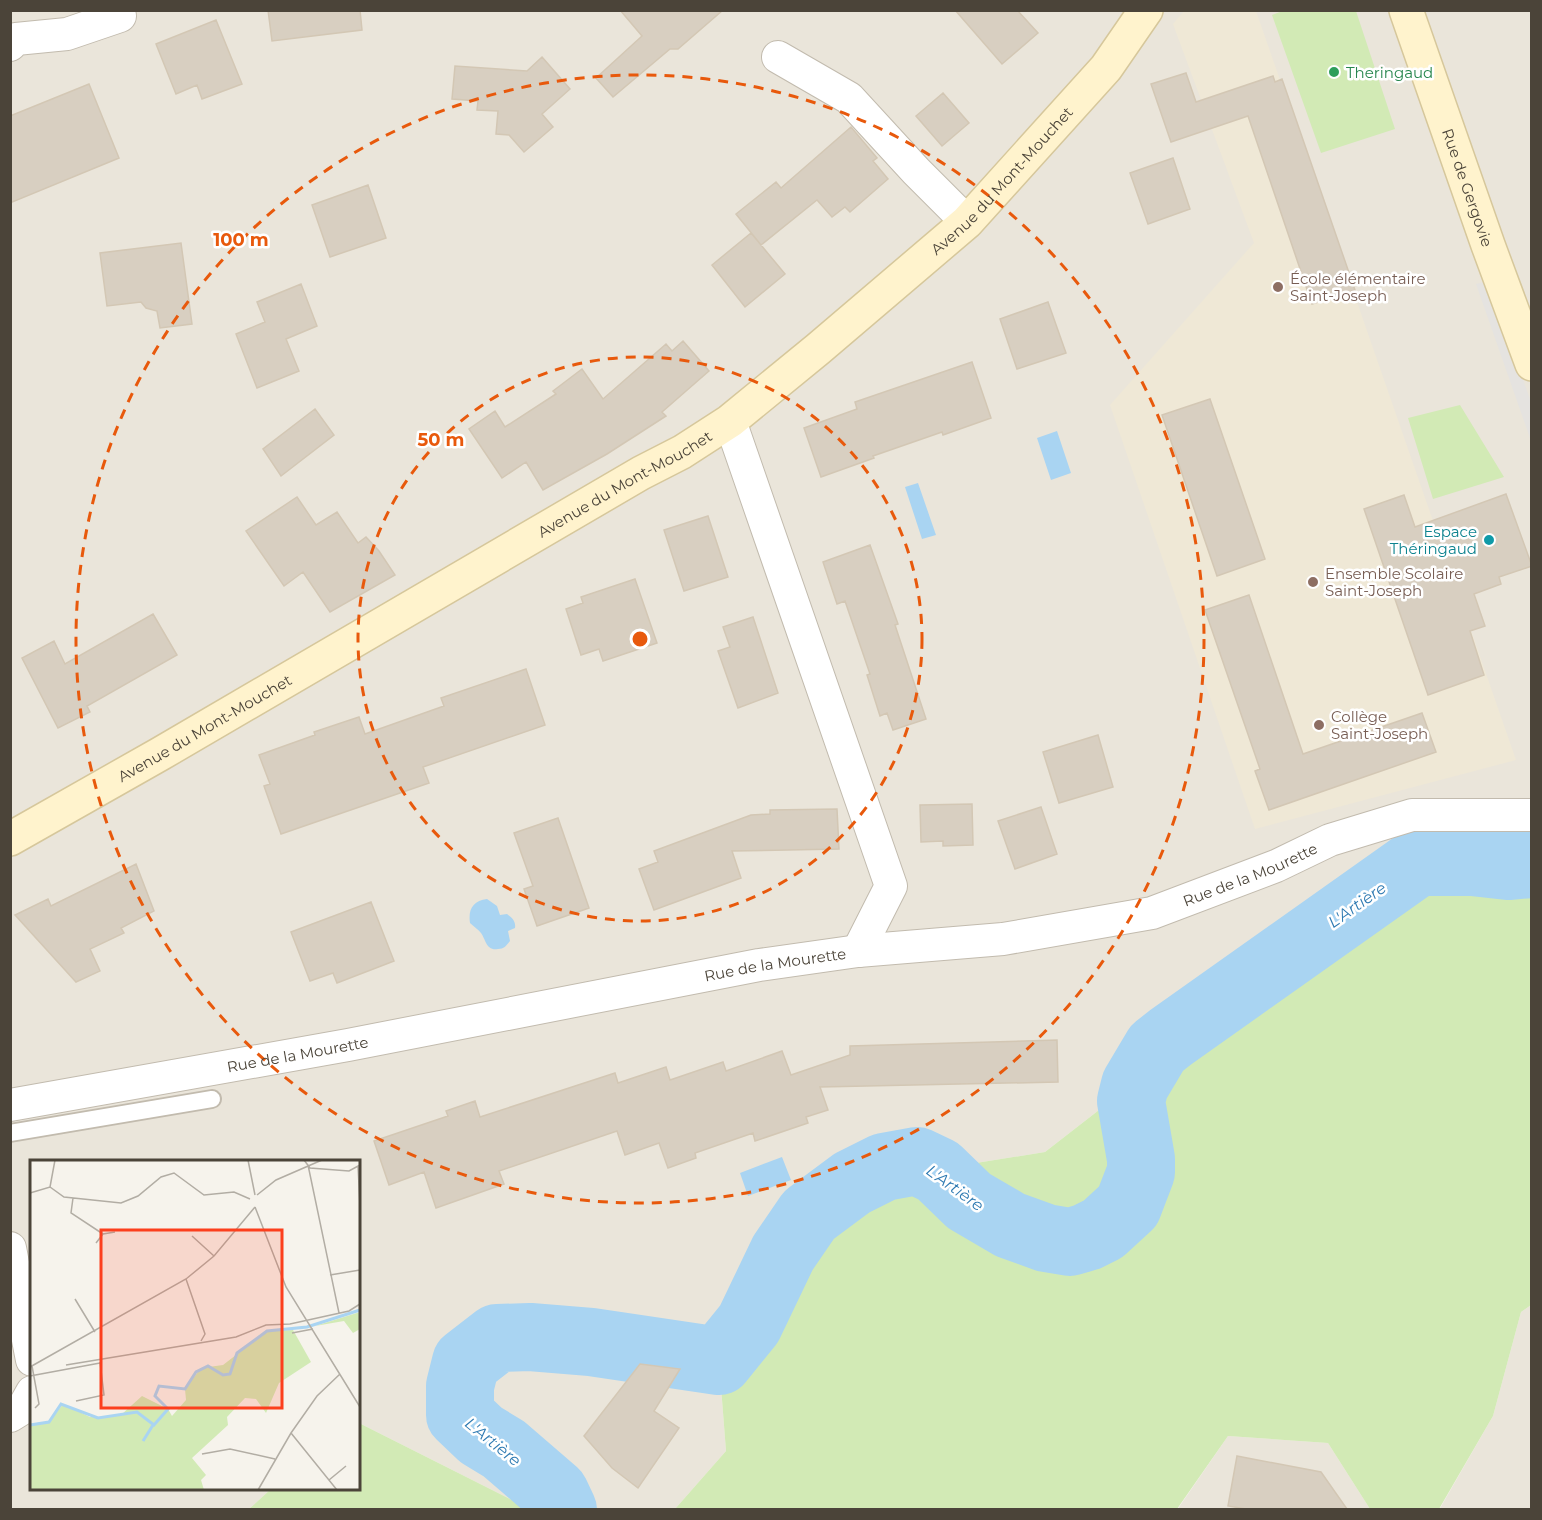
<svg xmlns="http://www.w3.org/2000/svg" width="1542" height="1520" font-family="Montserrat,sans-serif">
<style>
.residential{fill:#eae5da}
.education{fill:#efe8d6}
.green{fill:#d2eab5}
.parking{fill:#e5e3e0}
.water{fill:#a9d4f2}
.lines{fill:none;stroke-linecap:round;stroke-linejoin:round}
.river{stroke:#a9d4f2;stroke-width:68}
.building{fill:#d8cfc1;stroke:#d3c7b4;stroke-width:1.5}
.service-casing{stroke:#c2bbae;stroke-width:20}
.minor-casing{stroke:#c2bbae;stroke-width:34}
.secondary-casing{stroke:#d6c79b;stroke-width:36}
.service{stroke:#fff;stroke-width:16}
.minor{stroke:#fff;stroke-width:32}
.secondary{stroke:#fff3cd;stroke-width:33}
.ring{fill:none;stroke:#e8590c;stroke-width:3;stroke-dasharray:10 8}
.leisure-dot{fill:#2e9e5b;stroke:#fff;stroke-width:2}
.education-dot{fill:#8d6e63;stroke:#fff;stroke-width:2}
.culture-dot{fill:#0f9aa8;stroke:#fff;stroke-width:2}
.labels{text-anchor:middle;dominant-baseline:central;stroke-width:5;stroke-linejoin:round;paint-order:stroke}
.leisure-label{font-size:15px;fill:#27864d;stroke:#fff;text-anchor:start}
.street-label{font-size:15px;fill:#4b4439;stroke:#fff}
.education-label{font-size:15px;fill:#785e54;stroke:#fff;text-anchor:start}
.culture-label{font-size:15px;fill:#0d838f;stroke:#fff;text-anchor:end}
.water-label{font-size:16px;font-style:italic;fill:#2e7ab2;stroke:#fff}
.inset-river{fill:none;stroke:#a9d4f2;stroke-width:3}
.inset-road{fill:none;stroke:#b2ada4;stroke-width:1.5}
.view{fill:#fc3f1d;fill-opacity:0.15;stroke:#fc3f1d;stroke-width:3}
.inset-edge{fill:none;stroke:#4b4439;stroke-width:3}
.centre{fill:#e8590c;stroke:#fff;stroke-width:3}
.ring-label{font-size:18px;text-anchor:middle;font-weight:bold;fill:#e8590c;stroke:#fff;stroke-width:5;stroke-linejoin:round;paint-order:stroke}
</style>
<rect width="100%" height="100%" fill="#f6f3ec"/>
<!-- residential -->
<path class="residential" d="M 10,11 L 1531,11 L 1531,857 L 1418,862 L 1045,1152 L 852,1183 L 719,1361 L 726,1451 L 675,1509 L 530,1509 L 359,1423 L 358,1162 L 32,1162 L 32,1488 L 271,1489 L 249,1509 L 11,1509 Z
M 1531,1305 L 1531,1509 L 1439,1510 L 1493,1416 L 1521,1312 Z
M 1228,1436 L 1328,1443 L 1370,1509 L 1177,1510 Z"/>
<!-- education -->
<path class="education" d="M 1184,11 L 1256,11 L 1516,760 L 1255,829 L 1110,405 L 1254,243 L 1173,24 Z"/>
<!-- green -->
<path class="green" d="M 1285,10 L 1356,11 L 1395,129 L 1321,153 L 1272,15 Z
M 1460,405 L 1504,477 L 1433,499 L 1408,418 Z
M 1531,857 L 1531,1305 L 1521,1312 L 1493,1416 L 1439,1509 L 1370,1509 L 1328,1443 L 1228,1436 L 1177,1509 L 675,1509 L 726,1451 L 719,1361 L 852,1183 L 1045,1152 L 1418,862 Z
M 359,1423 L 530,1509 L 249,1509 L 271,1489 L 358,1488 Z"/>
<!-- parking -->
<path class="parking" d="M 1488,281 L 1531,402 L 1531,441 L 1476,284 Z"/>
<!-- water -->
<path class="water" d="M 1057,431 L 1071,473 L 1051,480 L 1037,438 Z
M 918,483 L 936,535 L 922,539 L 905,487 Z
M 487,899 L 497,906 L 500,915 L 507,914 C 512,918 516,921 515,928 L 508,931 L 510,941 C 506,946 504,949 498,949 C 486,951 486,940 481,933 C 478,929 473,926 470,923 C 468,909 473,901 487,899 Z
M 782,1157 L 791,1180 L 748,1196 L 740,1173 Z"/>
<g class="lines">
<!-- river -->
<path class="river" d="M 563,1510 L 555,1493 L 504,1449 L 481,1435 L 460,1415 L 460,1386 L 466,1362 L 497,1338 L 530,1337 L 591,1342 L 719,1361 L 749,1324 L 783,1253 L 809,1215 L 852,1183 L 884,1167 L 917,1161 L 938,1171 L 969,1201 L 1010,1225 L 1046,1238 L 1070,1242 L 1087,1237 L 1103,1229 L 1128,1206 L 1141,1172 L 1141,1159 L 1131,1101 L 1135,1085 L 1157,1048 L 1171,1037 L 1418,862 L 1472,862 L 1508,866 L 1532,864"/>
</g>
<!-- building -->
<path class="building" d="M 268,10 L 360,10 L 362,30 L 272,41 Z
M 620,10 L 723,10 L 678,49 L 670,49 L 613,97 L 596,78 L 642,36 Z
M 955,10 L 1017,10 L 1038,33 L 1002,64 Z
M 216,20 L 242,84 L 202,99 L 197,85 L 176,94 L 156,44 Z
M 542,57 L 570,89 L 542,114 L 553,127 L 524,152 L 509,135 L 496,134 L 498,111 L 477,110 L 478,101 L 452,99 L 455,66 L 527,71 Z
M 1186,73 L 1196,102 L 1273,76 L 1275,82 L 1282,79 L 1355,290 L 1312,304 L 1248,116 L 1171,142 L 1151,84 Z
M 89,84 L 119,158 L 10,203 L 10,116 Z
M 943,93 L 969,123 L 942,146 L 916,116 Z
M 851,127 L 877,158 L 873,161 L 888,179 L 850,212 L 845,207 L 832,217 L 817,200 L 761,245 L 736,214 L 776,182 L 781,188 Z
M 1173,158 L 1190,209 L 1148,224 L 1130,173 Z
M 368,185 L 386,238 L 330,257 L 312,205 Z
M 751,233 L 785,274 L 745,307 L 712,265 Z
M 181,243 L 192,324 L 160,328 L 157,311 L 146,308 L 141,302 L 107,306 L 100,253 Z
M 301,284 L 317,326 L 286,339 L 299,371 L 257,388 L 236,334 L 265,322 L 257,302 Z
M 1048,302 L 1066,353 L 1017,369 L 1000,319 Z
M 683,341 L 709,371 L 662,412 L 666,416 L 607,454 L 543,490 L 526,462 L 502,478 L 469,429 L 495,411 L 505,427 L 556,394 L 553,391 L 582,369 L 603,399 L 666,344 L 672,351 Z
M 972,362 L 991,418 L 943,435 L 942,432 L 873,456 L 874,458 L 821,477 L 804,428 L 857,409 L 855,402 Z
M 1210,399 L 1265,559 L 1217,576 L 1162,415 Z
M 315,409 L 334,435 L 281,476 L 263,449 Z
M 1506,494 L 1532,566 L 1499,577 L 1501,584 L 1474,594 L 1485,626 L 1470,631 L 1484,675 L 1428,695 L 1364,509 L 1404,495 L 1415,527 Z
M 297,497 L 316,525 L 337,512 L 358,543 L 366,537 L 379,551 L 395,575 L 330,612 L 303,572 L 284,586 L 246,531 Z
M 708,516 L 728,577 L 684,591 L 664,530 Z
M 870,545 L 898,624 L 895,625 L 926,719 L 893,730 L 887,713 L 880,716 L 867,675 L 870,674 L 845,601 L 837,604 L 823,562 Z
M 635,579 L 657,643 L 603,661 L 599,649 L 581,655 L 566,609 L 583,603 L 581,597 Z
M 1249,595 L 1303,754 L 1422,713 L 1436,752 L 1269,810 L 1255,771 L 1260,769 L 1205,610 Z
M 153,614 L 177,655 L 87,706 L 90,712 L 58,728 L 22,658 L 54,641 L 65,664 Z
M 753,617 L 778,693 L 738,708 L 718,651 L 730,647 L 723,627 Z
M 526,669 L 545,725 L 423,767 L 429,783 L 281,834 L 264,786 L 270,784 L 259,755 L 315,735 L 314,732 L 359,717 L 365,734 L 444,706 L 441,698 Z
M 1098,735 L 1113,787 L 1059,803 L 1043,752 Z
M 972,804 L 973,845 L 943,846 L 943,841 L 921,842 L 920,805 Z
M 1041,807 L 1057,854 L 1015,869 L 998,821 Z
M 837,809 L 839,849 L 732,851 L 741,878 L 654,910 L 639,869 L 658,862 L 654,851 L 751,815 L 770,814 L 770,810 Z
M 558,818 L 589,908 L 537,926 L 524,889 L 533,886 L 514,833 Z
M 136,864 L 154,911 L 121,928 L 124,933 L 90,949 L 100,971 L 76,982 L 15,915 L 48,899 L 51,906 Z
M 371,902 L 394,961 L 337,983 L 333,973 L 310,981 L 291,932 Z
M 1057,1040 L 1058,1082 L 820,1087 L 828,1110 L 806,1117 L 808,1123 L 755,1141 L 753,1133 L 695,1153 L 696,1158 L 668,1168 L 659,1143 L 625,1155 L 617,1131 L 499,1171 L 504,1184 L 436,1208 L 424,1172 L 389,1185 L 374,1141 L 448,1116 L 446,1111 L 475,1101 L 480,1117 L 615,1073 L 618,1083 L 666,1067 L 670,1080 L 723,1062 L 726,1071 L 782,1051 L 791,1075 L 850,1055 L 850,1046 Z
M 640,1364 L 680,1369 L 654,1411 L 679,1428 L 638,1488 L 612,1468 L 584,1436 Z
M 1237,1456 L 1321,1472 L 1347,1509 L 1246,1509 L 1228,1506 Z"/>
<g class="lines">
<defs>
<path id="service" d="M 10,1133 L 212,1099"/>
<g id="minor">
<path d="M 10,45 L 16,39 L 67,34 L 120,16"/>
<path d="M 778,57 L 849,98 L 916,171 L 967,222"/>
<path d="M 730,421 L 891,886 L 858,951"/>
<path id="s1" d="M 10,1105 L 348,1045 L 759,965 L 858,951 L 1003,939 L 1152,913 L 1276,866 L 1330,840 L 1412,815 L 1532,815"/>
<path d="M 10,1248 L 32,1360"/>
<path d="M 10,1416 L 23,1408 L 32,1392"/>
</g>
<g id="secondary">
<path id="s2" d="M 1406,10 L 1488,245 L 1532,364"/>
<path id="s3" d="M 10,839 L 160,754 L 641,473 L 682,452 L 730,421 L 818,349 L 967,222 L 1106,68 L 1146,10"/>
</g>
</defs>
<!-- service casing -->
<use href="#service" class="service-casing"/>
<!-- minor casing -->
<use href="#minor" class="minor-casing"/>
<!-- secondary casing -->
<use href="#secondary" class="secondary-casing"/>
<!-- service -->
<use href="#service" class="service"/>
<!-- minor -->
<use href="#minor" class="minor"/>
<!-- secondary -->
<use href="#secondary" class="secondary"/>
</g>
<!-- distance rings -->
<g class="ring">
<circle cx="640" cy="639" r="282"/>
<circle cx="640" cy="639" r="564"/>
</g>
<!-- markers -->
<circle class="leisure-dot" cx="1334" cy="72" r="6"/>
<g class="education-dot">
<circle cx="1278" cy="287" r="6"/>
<circle cx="1313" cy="582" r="6"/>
<circle cx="1319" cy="725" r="6"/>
</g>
<circle class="culture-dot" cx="1489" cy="540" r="6"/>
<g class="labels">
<!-- leisure labels -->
<g class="leisure-label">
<text x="1346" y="72">Theringaud</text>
</g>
<!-- street labels -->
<g class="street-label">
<text stroke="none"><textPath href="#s3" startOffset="1196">Avenue du Mont-Mouchet</textPath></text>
<text stroke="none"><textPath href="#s2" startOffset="188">Rue de Gergovie</textPath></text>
<text stroke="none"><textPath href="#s3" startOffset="710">Avenue du Mont-Mouchet</textPath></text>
<text stroke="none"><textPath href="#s3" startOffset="224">Avenue du Mont-Mouchet</textPath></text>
<text stroke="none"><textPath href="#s1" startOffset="1264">Rue de la Mourette</textPath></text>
<text stroke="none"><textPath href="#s1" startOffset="778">Rue de la Mourette</textPath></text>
<text stroke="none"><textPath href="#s1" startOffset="292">Rue de la Mourette</textPath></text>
</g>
<!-- education labels -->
<g class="education-label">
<text x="1290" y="278">École élémentaire<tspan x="1290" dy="17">Saint-Joseph</tspan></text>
<text x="1325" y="573">Ensemble Scolaire<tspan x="1325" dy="17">Saint-Joseph</tspan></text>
<text x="1331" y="716">Collège<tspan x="1331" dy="17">Saint-Joseph</tspan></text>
</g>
<!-- culture labels -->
<g class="culture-label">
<text x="1477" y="531">Espace<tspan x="1477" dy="17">Théringaud</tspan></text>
</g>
<!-- water labels -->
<g class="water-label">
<text transform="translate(1357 905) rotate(-35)">L'Artière</text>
<text transform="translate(955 1188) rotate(36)">L'Artière</text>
<text transform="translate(493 1442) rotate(39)">L'Artière</text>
</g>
</g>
<!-- overview -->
<g transform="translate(30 1160)">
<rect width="330" height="330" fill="#f6f3ec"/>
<path d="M 330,152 L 330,169 L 323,173 L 314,161 L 285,166 ZM 263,170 L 281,202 L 249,223 L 236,253 L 226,239 L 215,238 L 197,257 L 198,265 L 162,298 L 176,315 L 171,320 L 174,330 L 0,330 L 0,265 L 19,262 L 33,244 L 60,257 L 76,257 L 92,254 L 112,236 L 138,249 L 142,256 L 156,240 L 155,229 L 171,208 L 193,205 L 237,171 Z" fill="#d2eab5"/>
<path class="inset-river" d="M 0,265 L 19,262 L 31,244 L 68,258 L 107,252 L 124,265 L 138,249 L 125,236 L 129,226 L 155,229 L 166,212 L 178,206 L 193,215 L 200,214 L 207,193 L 237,171 L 277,167 L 330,150M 113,281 L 123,265"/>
<path class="inset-road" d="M 218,0 L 225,35M 274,0 L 280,8 L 319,11 L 330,5M 278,5 L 309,153M 328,6 L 330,46M 20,27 L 25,0M 0,33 L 20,27 L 34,37 L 91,43 L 108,36 L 131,17 L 144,13 L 174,35 L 204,32 L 220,39M 227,35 L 246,20 L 292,0M 43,38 L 41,53 L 73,74M 225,47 L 256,127 L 330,247M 162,76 L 184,96M 66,83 L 73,74 L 85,72M 300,115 L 330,110M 156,119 L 175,174 L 171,181M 45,139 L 65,172M 262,173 L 283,169M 36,205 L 206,177 L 236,165 L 260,164 L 319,151 L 330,144M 2,206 L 9,244 L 5,248M 0,207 L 156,119 L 184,96 L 225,47M 0,216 L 70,203M 46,241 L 74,235 L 70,202M 261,273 L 307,330M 172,294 L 200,289 L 245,299M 299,320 L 316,306M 228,330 L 261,273 L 287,236 L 310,214"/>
<path class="view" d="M 71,70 L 252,70 L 252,248 L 71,248 Z"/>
<rect width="330" height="330" class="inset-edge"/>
</g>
<circle cx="640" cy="639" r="9" class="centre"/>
<g class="ring-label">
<text x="241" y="246">100 m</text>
<text x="441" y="446">50 m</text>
</g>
<!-- border -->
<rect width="1542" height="1520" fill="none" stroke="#4b4439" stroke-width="24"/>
</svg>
